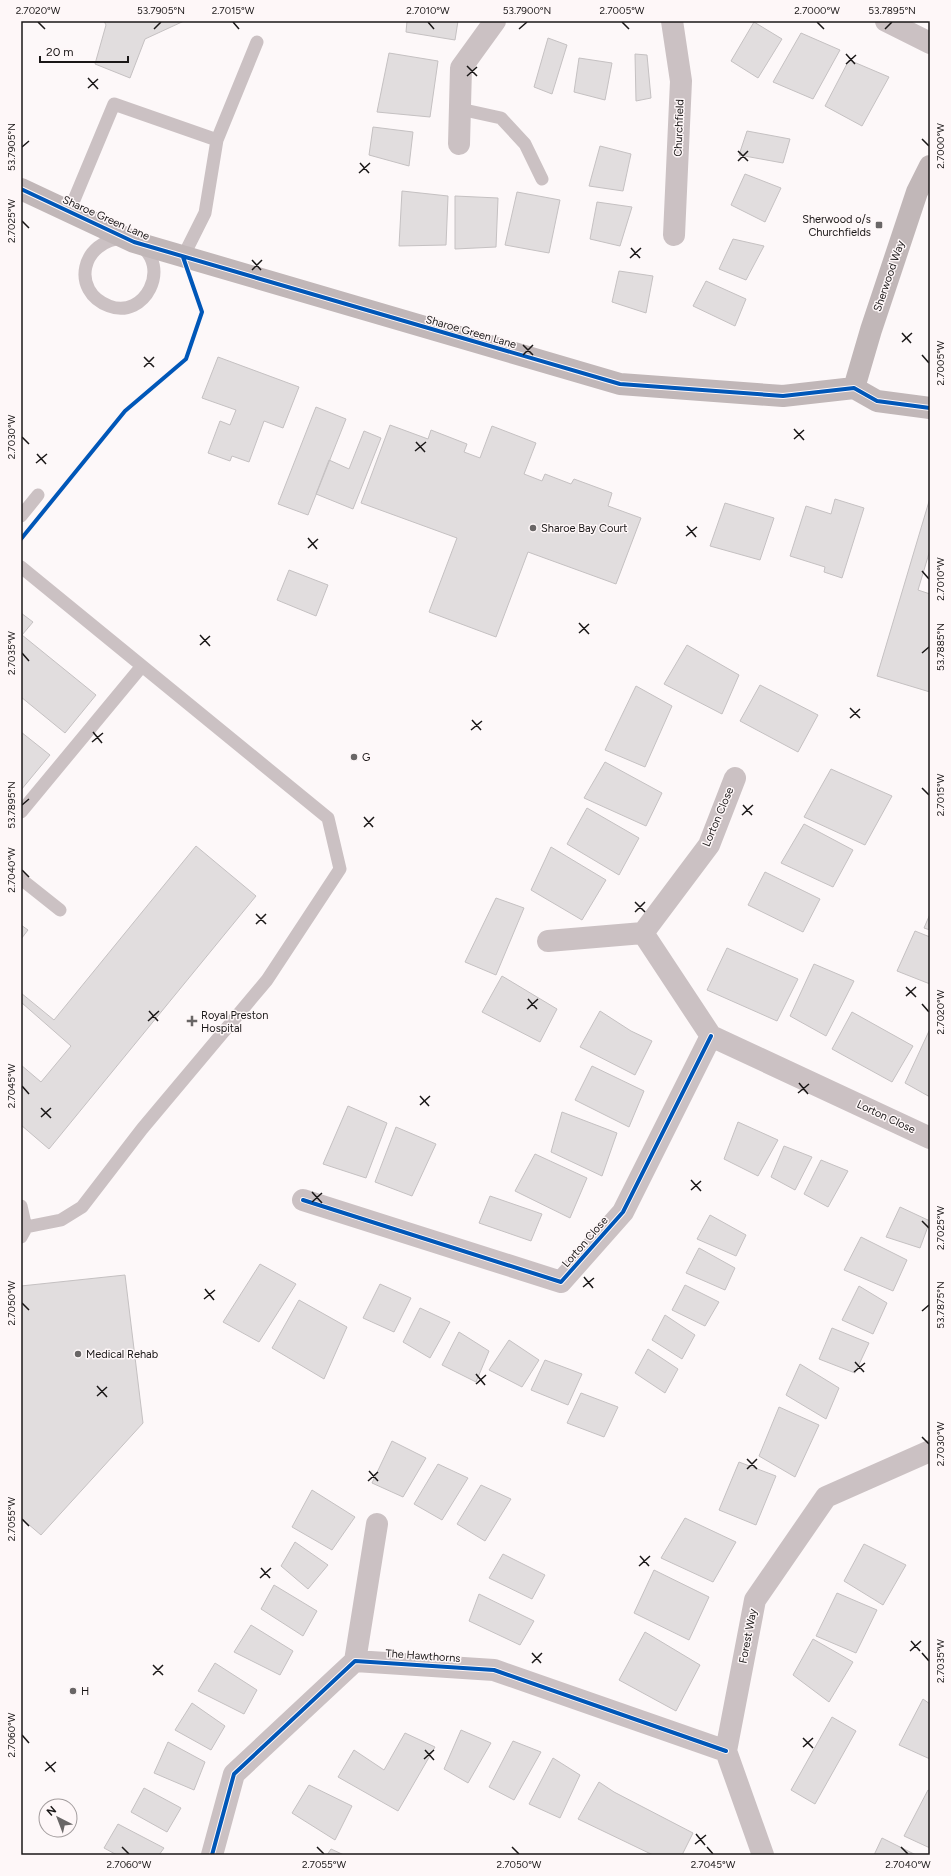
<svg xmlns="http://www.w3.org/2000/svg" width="951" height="1876" font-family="Figtree,sans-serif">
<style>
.building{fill:#e1ddde;stroke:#c5c1c2}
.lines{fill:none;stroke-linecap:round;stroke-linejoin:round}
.lane{stroke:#cbc1c3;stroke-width:13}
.street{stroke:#cbc1c3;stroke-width:22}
.secondary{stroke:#c1b7b8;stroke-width:22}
.cycleway-casing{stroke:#fef7f8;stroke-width:6}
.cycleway{stroke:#0057b8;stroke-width:4}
.ticks{fill:none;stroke:#1a1717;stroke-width:1.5}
.poi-dot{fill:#696666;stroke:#fef7f8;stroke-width:1.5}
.labels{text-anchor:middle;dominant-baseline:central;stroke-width:3;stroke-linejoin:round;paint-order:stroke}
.street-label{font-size:11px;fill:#1a1717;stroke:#fef7f8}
.poi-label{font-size:11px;fill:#1a1717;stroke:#fef7f8;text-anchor:start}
.neatline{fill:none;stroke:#1a1717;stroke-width:1.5}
.ticks-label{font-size:10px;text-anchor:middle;fill:#1a1717}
</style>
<rect width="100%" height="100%" fill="#fdf8f9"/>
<!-- building -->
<path class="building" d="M 104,21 L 184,21 L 145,39 L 130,78 L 95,64 L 106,25 Z
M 407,21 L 458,21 L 455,40 L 406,32 Z
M 754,22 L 782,39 L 758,78 L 731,61 Z
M 801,33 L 840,50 L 813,99 L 773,82 Z
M 548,38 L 567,45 L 552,94 L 534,87 Z
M 389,53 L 438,61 L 430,117 L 377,112 Z
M 635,54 L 647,55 L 651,98 L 636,101 Z
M 579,58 L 612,63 L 605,100 L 574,92 Z
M 849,60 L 889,77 L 862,126 L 825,106 Z
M 373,127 L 413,132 L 409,166 L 369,155 Z
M 747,131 L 790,139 L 783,163 L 739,155 Z
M 600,146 L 631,154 L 623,191 L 589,186 Z
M 745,174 L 781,188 L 765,222 L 731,205 Z
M 402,191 L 448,196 L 446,245 L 399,246 Z
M 517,192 L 560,200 L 549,253 L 505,245 Z
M 455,196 L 498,198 L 496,247 L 455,249 Z
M 597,202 L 632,207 L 620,246 L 590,239 Z
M 733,239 L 764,246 L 746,280 L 719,269 Z
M 619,271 L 653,276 L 646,313 L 612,302 Z
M 706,281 L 746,299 L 735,326 L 693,306 Z
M 218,357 L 299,387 L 283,428 L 264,421 L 249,462 L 232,456 L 230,461 L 208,453 L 220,421 L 230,425 L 236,410 L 202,398 Z
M 316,407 L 346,419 L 308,515 L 278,504 Z
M 390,425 L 428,439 L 431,430 L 467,444 L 464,452 L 480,458 L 492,426 L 536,443 L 524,474 L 542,481 L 545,474 L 571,484 L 574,479 L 612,493 L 608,506 L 641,518 L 616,584 L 528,552 L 496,637 L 429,612 L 457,538 L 361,503 Z
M 364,431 L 381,438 L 353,509 L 316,494 L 329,460 L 349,469 Z
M 930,498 L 930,550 L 918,590 L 930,594 L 930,692 L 877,676 Z
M 835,499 L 864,508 L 842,578 L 824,572 L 825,567 L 790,556 L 806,506 L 831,514 Z
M 725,503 L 774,518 L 760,560 L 710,546 Z
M 289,570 L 328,585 L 316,616 L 277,600 Z
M 21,613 L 33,622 L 22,635 L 96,695 L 65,733 L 21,697 Z
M 687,645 L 739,675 L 722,714 L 664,684 Z
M 760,685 L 818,715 L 798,752 L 740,721 Z
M 636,686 L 672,706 L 645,767 L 605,750 Z
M 21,732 L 50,755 L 21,790 Z
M 605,762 L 662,793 L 646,826 L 584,798 Z
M 831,769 L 892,796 L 865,845 L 804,817 Z
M 587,808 L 639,838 L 619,875 L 567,844 Z
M 804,824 L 853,850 L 833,887 L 781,863 Z
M 196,846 L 256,896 L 49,1149 L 21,1125 L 21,1065 L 41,1082 L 71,1046 L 22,1003 L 21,1005 L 21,993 L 54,1020 Z
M 551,847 L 606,880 L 582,920 L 531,890 Z
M 765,872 L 820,899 L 803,932 L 748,905 Z
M 496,898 L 524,908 L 496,975 L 465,962 Z
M 930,914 L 930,930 L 924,928 Z
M 21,925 L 28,930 L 21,939 Z
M 915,931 L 930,937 L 930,984 L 897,971 Z
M 727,948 L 798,979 L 777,1021 L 707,990 Z
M 814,964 L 854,981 L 826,1036 L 790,1016 Z
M 502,976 L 557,1009 L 540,1042 L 482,1012 Z
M 600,1011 L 631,1031 L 652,1041 L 635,1075 L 580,1047 Z
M 852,1012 L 913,1046 L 892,1082 L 832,1049 Z
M 929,1031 L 930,1031 L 930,1097 L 905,1083 Z
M 592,1066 L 644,1091 L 629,1127 L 575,1100 Z
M 348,1106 L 387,1123 L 366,1178 L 323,1164 Z
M 562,1112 L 617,1133 L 602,1176 L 551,1152 Z
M 738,1122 L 778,1140 L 758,1176 L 724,1159 Z
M 396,1127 L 436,1144 L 412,1196 L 375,1182 Z
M 784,1146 L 812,1157 L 795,1190 L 771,1177 Z
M 535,1154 L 587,1178 L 570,1218 L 515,1191 Z
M 821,1160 L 848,1171 L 828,1207 L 804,1194 Z
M 490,1196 L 542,1214 L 531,1241 L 479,1223 Z
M 900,1207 L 930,1221 L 920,1248 L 886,1237 Z
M 710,1215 L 746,1235 L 736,1256 L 697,1239 Z
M 861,1237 L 907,1260 L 893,1291 L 844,1270 Z
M 699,1248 L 735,1268 L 725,1290 L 686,1273 Z
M 260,1264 L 296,1284 L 259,1342 L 223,1322 Z
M 125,1275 L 143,1423 L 41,1535 L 21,1518 L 21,1286 Z
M 380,1284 L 411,1298 L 394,1332 L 363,1318 Z
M 685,1285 L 719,1302 L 705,1326 L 672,1310 Z
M 859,1286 L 887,1303 L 873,1334 L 842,1320 Z
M 299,1300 L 347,1327 L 324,1379 L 272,1348 Z
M 420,1308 L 450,1322 L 430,1358 L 403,1342 Z
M 665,1315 L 695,1335 L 682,1359 L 652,1340 Z
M 832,1328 L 869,1343 L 855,1373 L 819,1359 Z
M 459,1332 L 489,1351 L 476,1382 L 442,1365 Z
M 509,1340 L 539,1360 L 522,1387 L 489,1370 Z
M 648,1349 L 678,1369 L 665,1393 L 635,1373 Z
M 545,1360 L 582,1374 L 568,1405 L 531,1390 Z
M 800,1364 L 839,1388 L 826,1419 L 786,1395 Z
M 581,1393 L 618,1407 L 604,1437 L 567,1423 Z
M 779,1407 L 819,1425 L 795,1477 L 759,1456 Z
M 392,1441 L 426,1458 L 403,1497 L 372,1483 Z
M 739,1462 L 776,1476 L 756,1525 L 719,1510 Z
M 438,1464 L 468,1478 L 442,1520 L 414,1504 Z
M 481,1485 L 511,1499 L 485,1541 L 457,1524 Z
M 312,1490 L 355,1517 L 332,1550 L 292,1527 Z
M 685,1518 L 736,1542 L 713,1582 L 661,1558 Z
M 295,1542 L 328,1565 L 308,1589 L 281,1566 Z
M 864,1544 L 906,1565 L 883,1605 L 844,1581 Z
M 503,1554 L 545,1575 L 532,1599 L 489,1578 Z
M 654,1570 L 709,1597 L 689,1640 L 634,1613 Z
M 274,1585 L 317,1611 L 303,1636 L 261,1609 Z
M 837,1593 L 877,1610 L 856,1653 L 816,1636 Z
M 479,1594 L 534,1621 L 520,1645 L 469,1621 Z
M 251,1625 L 293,1651 L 280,1675 L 234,1652 Z
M 645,1632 L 700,1665 L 676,1711 L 619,1680 Z
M 813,1639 L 853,1662 L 829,1702 L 793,1675 Z
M 215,1663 L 257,1690 L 244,1714 L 198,1691 Z
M 923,1699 L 930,1704 L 930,1759 L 899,1745 Z
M 192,1703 L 225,1726 L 211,1750 L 175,1730 Z
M 832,1717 L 856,1731 L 815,1804 L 791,1790 Z
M 461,1730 L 491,1743 L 468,1783 L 444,1769 Z
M 405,1733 L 435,1747 L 398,1811 L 338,1777 L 354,1750 L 384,1770 Z
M 513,1741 L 541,1752 L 514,1800 L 489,1787 Z
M 168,1742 L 205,1762 L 194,1790 L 154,1773 Z
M 553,1758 L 580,1775 L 560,1818 L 529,1804 Z
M 599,1782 L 614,1792 L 693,1833 L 682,1855 L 653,1855 L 578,1819 Z
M 309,1785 L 352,1806 L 335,1840 L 292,1813 Z
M 144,1788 L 181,1808 L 167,1832 L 131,1812 Z
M 928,1790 L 930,1791 L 930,1848 L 904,1836 Z
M 118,1824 L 164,1848 L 159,1855 L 117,1855 L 104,1848 Z
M 882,1838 L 916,1855 L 874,1855 Z
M 331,1849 L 344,1855 L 327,1855 Z"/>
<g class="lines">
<!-- lane -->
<path class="lane" d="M 460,109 L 501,118 L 525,144 L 542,179
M 69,212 L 114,104 L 217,140
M 124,238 C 81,240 70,291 109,306 C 145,320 172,266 139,245
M 183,257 L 205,213 L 217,140 L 257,42
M 21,516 L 38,495
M 21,567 L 328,818 L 340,869 L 267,980 L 142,1129 L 82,1207 L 61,1220 L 21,1228
M 21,812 L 142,666
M 21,879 L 60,910
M 21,1206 L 26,1228 L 21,1237"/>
<!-- street -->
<path class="street" d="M 672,21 L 681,81 L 674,235
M 886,21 L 930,43
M 459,144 L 461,68 L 495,21
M 643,933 L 711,1036 L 930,1138
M 548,941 L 643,933 L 709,845 L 735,778
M 303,1200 L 561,1282 L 623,1212 L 711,1036
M 355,1661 L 377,1524
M 212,1855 L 234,1774 L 355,1661 L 494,1670 L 726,1751
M 763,1855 L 726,1751 L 755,1600 L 826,1497 L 930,1451"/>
<!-- secondary -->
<path class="secondary" d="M 21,189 L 134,242 L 620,384 L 783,396 L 854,388 L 877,401 L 930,408
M 854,388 L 871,330 L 917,192 L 930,166"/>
<defs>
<path id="cycleway" d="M 21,189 L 134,242 L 620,384 L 783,396 L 854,388 L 877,401 L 930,408
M 21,539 L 125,411 L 186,359 L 202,312 L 183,257
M 303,1200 L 561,1282 L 623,1212 L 711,1036
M 212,1855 L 234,1774 L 355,1661 L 494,1670 L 726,1751"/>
</defs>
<!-- cycleway casing -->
<use href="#cycleway" class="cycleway-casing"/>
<!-- cycleway -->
<use href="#cycleway" class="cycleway"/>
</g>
<!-- ticks -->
<path class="ticks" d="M 38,22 L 45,29M 233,22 L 239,29M 428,22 L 434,29M 622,22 L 629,29M 817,22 L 824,29M 154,29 L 161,22M 519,29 L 527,22M 885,29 L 892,22M 846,54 L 855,64M 846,64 L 856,55M 467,66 L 477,76M 467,76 L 477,67M 88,78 L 98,89M 88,88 L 98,79M 922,139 L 929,146M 22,147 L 29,141M 738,151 L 748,161M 738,161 L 748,151M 360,163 L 369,173M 359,173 L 370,163M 22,221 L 29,228M 631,248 L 640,258M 630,258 L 641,248M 252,260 L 261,270M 252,270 L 262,260M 902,333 L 911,343M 902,342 L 912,333M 523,345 L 533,355M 523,355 L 533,345M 922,355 L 929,363M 144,357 L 154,367M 144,367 L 154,357M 794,429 L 804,440M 22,437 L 29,444M 794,439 L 804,430M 416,442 L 425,452M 415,451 L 426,442M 37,454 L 46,464M 36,463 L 47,454M 687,526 L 696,537M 686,536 L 697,527M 308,538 L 317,549M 308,548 L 318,539M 922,571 L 929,579M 579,623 L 589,634M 579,633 L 589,624M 200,635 L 210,646M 200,645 L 210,636M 22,653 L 29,661M 922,653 L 929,647M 850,708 L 860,718M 850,718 L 860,709M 472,720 L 481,730M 471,730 L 482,721M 93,732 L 102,743M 92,742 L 103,733M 922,788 L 929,795M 22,805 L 29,799M 743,805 L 752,815M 742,815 L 753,805M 364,817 L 373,827M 364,827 L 374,817M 22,870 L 29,877M 635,902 L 645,912M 635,912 L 645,902M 256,914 L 266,924M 256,924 L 266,914M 906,987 L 916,997M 906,996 L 916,987M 528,999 L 537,1009M 922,1004 L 929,1012M 527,1009 L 538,999M 149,1011 L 158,1021M 148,1021 L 159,1011M 799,1083 L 808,1094M 22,1086 L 29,1094M 798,1093 L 809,1084M 420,1096 L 429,1106M 420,1105 L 430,1096M 41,1108 L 51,1118M 41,1117 L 51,1108M 691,1180 L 701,1191M 691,1190 L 701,1181M 312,1192 L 322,1203M 312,1202 L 322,1193M 922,1221 L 929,1228M 584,1277 L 593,1288M 583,1287 L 594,1278M 205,1289 L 214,1300M 204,1299 L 215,1290M 22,1303 L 29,1310M 922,1311 L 929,1305M 855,1362 L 864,1372M 854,1372 L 865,1363M 476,1374 L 485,1385M 476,1384 L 486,1375M 97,1386 L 107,1397M 97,1396 L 107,1387M 922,1437 L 929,1444M 747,1459 L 757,1469M 747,1469 L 757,1459M 369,1471 L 378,1481M 368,1481 L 378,1472M 22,1519 L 29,1526M 640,1556 L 649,1566M 639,1566 L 650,1556M 261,1568 L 270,1578M 260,1578 L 271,1568M 911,1641 L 920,1651M 910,1651 L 921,1641M 532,1653 L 541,1663M 922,1653 L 929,1661M 532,1663 L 542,1653M 153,1665 L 163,1675M 153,1675 L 163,1665M 22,1735 L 29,1743M 803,1738 L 813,1748M 803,1747 L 813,1738M 425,1750 L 434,1760M 424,1759 L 434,1750M 46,1762 L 55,1772M 45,1771 L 56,1762M 696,1834 L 705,1845M 695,1844 L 706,1835M 122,1847 L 129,1854M 317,1847 L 324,1854M 512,1847 L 519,1854M 707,1847 L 713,1854M 901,1847 L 908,1854"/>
<!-- markers -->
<g class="poi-dot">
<rect x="875" y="221" width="8" height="8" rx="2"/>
<circle cx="533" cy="528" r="4"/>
<circle cx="354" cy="757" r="4"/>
<path d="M190 1015h4v4h4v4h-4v4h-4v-4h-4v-4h4z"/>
<circle cx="78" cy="1354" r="4"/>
<circle cx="73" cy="1691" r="4"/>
</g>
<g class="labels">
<!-- street labels -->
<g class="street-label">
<text transform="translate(679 128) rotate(-88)">Churchfield</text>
<text transform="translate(106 218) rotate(24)">Sharoe Green Lane</text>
<text transform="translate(889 276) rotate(-71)">Sherwood Way</text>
<text transform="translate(471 332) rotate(16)">Sharoe Green Lane</text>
<text transform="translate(718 817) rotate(-67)">Lorton Close</text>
<text transform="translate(886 1117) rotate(25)">Lorton Close</text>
<text transform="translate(585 1242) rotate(-49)">Lorton Close</text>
<text transform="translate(748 1636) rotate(-79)">Forest Way</text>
<text transform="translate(423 1656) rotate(4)">The Hawthorns</text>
</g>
<!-- poi labels -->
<g class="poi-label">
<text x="871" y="219" text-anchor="end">Sherwood o/s<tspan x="871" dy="13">Churchfields</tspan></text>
<text x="541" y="528">Sharoe Bay Court</text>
<text x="362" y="757">G</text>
<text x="201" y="1015">Royal Preston<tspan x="201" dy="13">Hospital</tspan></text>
<text x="86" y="1354">Medical Rehab</text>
<text x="81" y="1691">H</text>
</g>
</g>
<!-- border -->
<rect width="951" height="1876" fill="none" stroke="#fef7f8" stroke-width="44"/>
<!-- north arrow -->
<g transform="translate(58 1818) rotate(318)"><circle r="19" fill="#fef7f8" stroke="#a39d9e"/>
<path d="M0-3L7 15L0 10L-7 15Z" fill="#696666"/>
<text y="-6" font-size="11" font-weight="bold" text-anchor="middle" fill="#1a1717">N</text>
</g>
<!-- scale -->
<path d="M40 56v6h88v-6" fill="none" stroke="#1a1717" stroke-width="2"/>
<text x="46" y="56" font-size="12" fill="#1a1717" stroke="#fef7f8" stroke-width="3" paint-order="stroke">20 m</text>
<rect x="22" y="22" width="907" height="1832" class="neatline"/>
<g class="ticks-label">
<text x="38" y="14">2.7020°W</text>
<text x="161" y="14">53.7905°N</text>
<text x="233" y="14">2.7015°W</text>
<text x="428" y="14">2.7010°W</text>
<text x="527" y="14">53.7900°N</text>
<text x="622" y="14">2.7005°W</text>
<text x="817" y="14">2.7000°W</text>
<text x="892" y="14">53.7895°N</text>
<text transform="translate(940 146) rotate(-90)" y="4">2.7000°W</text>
<text transform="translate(11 147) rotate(-90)" y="4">53.7905°N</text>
<text transform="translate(11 221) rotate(-90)" y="4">2.7025°W</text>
<text transform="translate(940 363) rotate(-90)" y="4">2.7005°W</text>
<text transform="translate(11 437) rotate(-90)" y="4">2.7030°W</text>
<text transform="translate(940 579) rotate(-90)" y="4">2.7010°W</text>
<text transform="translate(940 647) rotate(-90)" y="4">53.7885°N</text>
<text transform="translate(11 653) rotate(-90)" y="4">2.7035°W</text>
<text transform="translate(940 795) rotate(-90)" y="4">2.7015°W</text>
<text transform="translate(11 805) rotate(-90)" y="4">53.7895°N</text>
<text transform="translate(11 870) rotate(-90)" y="4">2.7040°W</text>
<text transform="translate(940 1012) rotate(-90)" y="4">2.7020°W</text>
<text transform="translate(11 1086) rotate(-90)" y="4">2.7045°W</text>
<text transform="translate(940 1228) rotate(-90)" y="4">2.7025°W</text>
<text transform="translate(11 1303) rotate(-90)" y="4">2.7050°W</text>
<text transform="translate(940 1305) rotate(-90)" y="4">53.7875°N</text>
<text transform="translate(940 1444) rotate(-90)" y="4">2.7030°W</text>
<text transform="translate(11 1519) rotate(-90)" y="4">2.7055°W</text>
<text transform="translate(940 1661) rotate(-90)" y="4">2.7035°W</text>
<text transform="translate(11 1735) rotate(-90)" y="4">2.7060°W</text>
<text x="129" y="1868">2.7060°W</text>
<text x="324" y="1868">2.7055°W</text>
<text x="519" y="1868">2.7050°W</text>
<text x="713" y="1868">2.7045°W</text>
<text x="908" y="1868">2.7040°W</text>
</g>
</svg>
